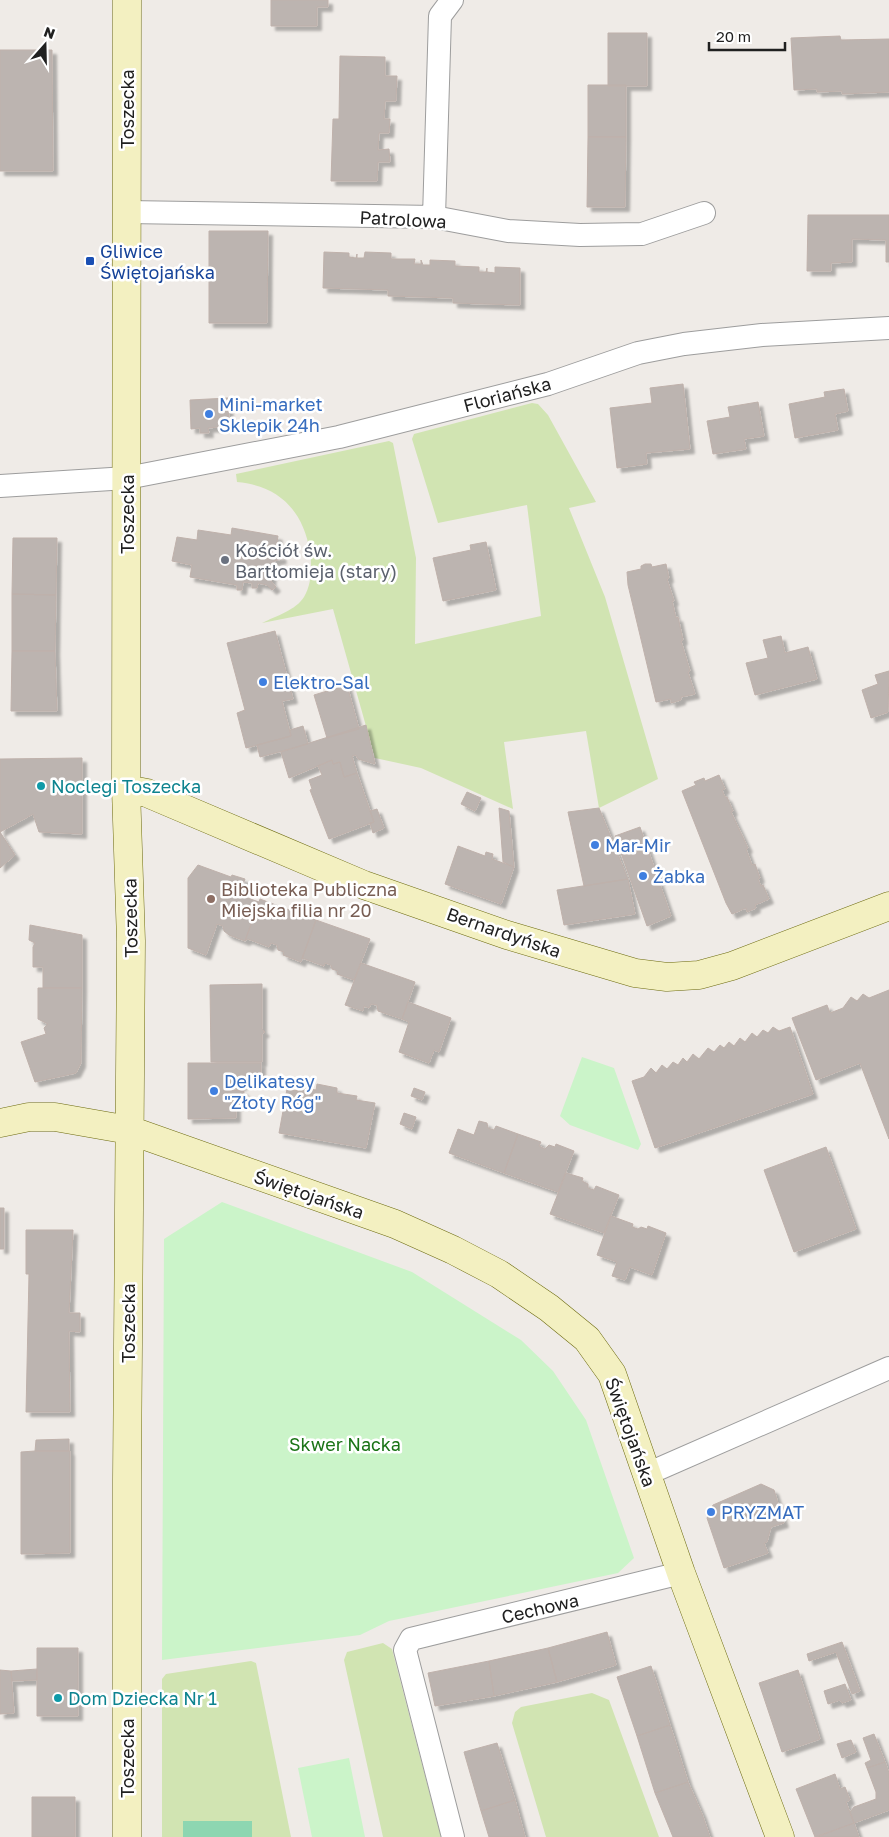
<svg xmlns="http://www.w3.org/2000/svg" width="889" height="1837" font-family="'Golos Text',sans-serif">
<style>
.grass{fill:#d1e4b2}
.park{fill:#cbf4c9}
.pitch{fill:#8dd6b1}
.building{fill:#bcb4b0;stroke:#bfb1ab;filter:url(#shadow)}
.lines{fill:none;stroke-linecap:round;stroke-linejoin:round}
.street-casing{stroke:#9d9d9d;stroke-width:24}
.secondary-casing{stroke:#6d6b10;stroke-width:29}
.street{stroke:#fff;stroke-width:22}
.secondary{stroke:#f3f0c1;stroke-width:28}
.transit-dot{fill:#1a4fb4;stroke:#fff;stroke-width:2}
.shop-dot{fill:#3f7fe0;stroke:#fff;stroke-width:2}
.worship-dot{fill:#6b7280;stroke:#fff;stroke-width:2}
.culture-dot{fill:#0f9aa8;stroke:#fff;stroke-width:2}
.education-dot{fill:#8d6e63;stroke:#fff;stroke-width:2}
.labels{text-anchor:middle;dominant-baseline:central;stroke-width:5;stroke-linejoin:round;paint-order:stroke}
.street-label{font-size:18px;fill:#202020;stroke:#fff}
.transit-label{font-size:18px;fill:#164399;stroke:#fff;text-anchor:start}
.shop-label{font-size:18px;fill:#366cbe;stroke:#fff;text-anchor:start}
.worship-label{font-size:18px;fill:#5b616d;stroke:#fff;text-anchor:start}
.culture-label{font-size:18px;fill:#0d838f;stroke:#fff;text-anchor:start}
.education-label{font-size:18px;fill:#785e54;stroke:#fff;text-anchor:start}
.park-label{font-size:18px;fill:#1b7417;stroke:#fff}
</style>
<defs>
<filter id="shadow"><feDropShadow dx="4.5" dy="4.5" stdDeviation="1" flood-color="#0004"/></filter>
</defs>
<rect width="100%" height="100%" fill="#efebe7"/>
<!-- grass -->
<path class="grass" d="M 532,403 L 538,404 L 548,415 L 596,502 L 569,508 L 605,597 L 658,779 L 599,808 L 586,731 L 504,742 L 513,809 L 421,768 L 375,758 L 333,609 L 262,623 C 276,616 296,610 304,597 C 312,583 312,567 310,552 C 303,510 279,486 237,482 L 236,474 L 389,441 L 393,443 L 416,558 L 415,644 L 541,616 L 527,505 L 438,523 L 412,439 L 414,434 Z
M 383,1643 L 392,1649 L 441,1837 L 383,1837 L 344,1660 L 347,1652 Z
M 251,1661 L 256,1663 L 291,1837 L 252,1837 L 252,1821 L 183,1821 L 183,1837 L 162,1837 L 162,1679 L 166,1674 Z
M 592,1693 L 609,1700 L 659,1837 L 546,1837 L 512,1723 L 515,1712 L 521,1707 Z"/>
<!-- park -->
<path class="park" d="M 582,1057 L 614,1068 L 641,1144 L 638,1150 L 570,1125 L 560,1116 Z
M 222,1202 L 412,1272 L 521,1340 L 553,1371 L 586,1420 L 634,1558 L 618,1573 L 389,1621 L 360,1635 L 162,1660 L 164,1239 Z
M 349,1758 L 365,1837 L 312,1837 L 298,1768 Z"/>
<!-- pitch -->
<path class="pitch" d="M 183,1821 L 252,1821 L 252,1837 L 183,1837 Z"/>
<!-- building -->
<path class="building" d="M 271,0 L 328,0 L 328,7 L 317,7 L 317,26 L 271,26 Z
M 608,33 L 647,33 L 647,86 L 608,86 Z
M 840,36 L 841,40 L 889,39 L 889,92 L 842,94 L 842,91 L 817,92 L 817,89 L 794,90 L 791,38 Z
M 0,50 L 52,50 L 53,171 L 0,171 Z
M 340,56 L 385,57 L 385,76 L 397,76 L 396,101 L 385,101 L 384,119 L 390,119 L 389,133 L 379,133 L 378,150 L 389,149 L 390,162 L 378,162 L 377,181 L 331,181 L 333,119 L 339,119 Z
M 588,85 L 626,85 L 626,137 L 588,137 Z
M 588,137 L 626,137 L 625,207 L 587,207 Z
M 808,215 L 889,215 L 889,262 L 886,262 L 886,240 L 852,239 L 852,262 L 831,263 L 831,271 L 807,271 Z
M 209,231 L 268,231 L 267,323 L 209,323 Z
M 324,252 L 349,253 L 349,257 L 356,258 L 357,254 L 357,258 L 364,258 L 365,252 L 391,253 L 391,259 L 415,259 L 414,264 L 421,264 L 421,260 L 423,265 L 430,265 L 430,260 L 455,261 L 455,266 L 479,267 L 479,272 L 486,272 L 487,268 L 487,272 L 495,273 L 495,267 L 520,268 L 520,305 L 453,303 L 453,298 L 388,296 L 388,290 L 323,288 Z
M 683,384 L 690,449 L 646,453 L 647,464 L 617,468 L 610,408 L 652,403 L 650,388 Z
M 844,389 L 848,411 L 835,414 L 838,430 L 795,438 L 789,404 L 825,397 L 824,392 Z
M 228,398 L 229,426 L 208,428 L 209,433 L 200,433 L 200,428 L 191,429 L 190,400 Z
M 758,402 L 764,436 L 744,439 L 746,449 L 713,454 L 707,421 L 730,417 L 728,407 Z
M 232,528 L 278,536 L 275,556 L 281,555 L 282,559 L 274,561 L 271,581 L 276,587 L 272,590 L 267,585 L 258,583 L 257,588 L 252,588 L 252,583 L 243,582 L 242,590 L 237,590 L 237,585 L 190,577 L 192,565 L 172,561 L 177,537 L 197,540 L 198,530 L 231,535 Z
M 13,538 L 57,538 L 56,595 L 12,594 Z
M 486,542 L 496,590 L 443,601 L 433,558 L 471,550 L 470,545 Z
M 645,564 L 651,564 L 652,567 L 666,564 L 669,578 L 667,579 L 674,601 L 672,601 L 676,618 L 678,617 L 683,640 L 681,641 L 690,671 L 688,672 L 695,694 L 681,697 L 681,700 L 671,703 L 671,699 L 656,702 L 628,585 L 627,572 L 641,569 L 641,566 Z
M 12,594 L 56,595 L 55,651 L 12,651 Z
M 275,631 L 293,699 L 282,701 L 291,736 L 246,748 L 237,713 L 245,710 L 227,643 Z
M 781,636 L 785,653 L 808,647 L 817,679 L 755,695 L 746,663 L 768,658 L 763,640 Z
M 12,651 L 55,651 L 57,711 L 11,711 Z
M 889,671 L 888,712 L 871,718 L 862,690 L 878,684 L 875,675 Z
M 347,685 L 359,729 L 327,738 L 314,695 Z
M 366,725 L 375,764 L 358,759 L 356,755 L 352,756 L 357,773 L 344,777 L 340,762 L 333,764 L 332,760 L 289,778 L 281,752 Z
M 303,726 L 308,744 L 260,757 L 257,745 L 291,736 L 290,730 Z
M 82,758 L 82,834 L 39,832 L 33,814 L 0,832 L 15,855 L 0,868 L 0,759 Z
M 332,760 L 333,764 L 340,762 L 344,777 L 357,773 L 374,822 L 329,839 L 310,790 L 312,789 L 309,780 L 322,775 L 318,766 Z
M 719,775 L 725,789 L 722,790 L 725,797 L 727,797 L 733,811 L 731,812 L 748,848 L 746,849 L 752,865 L 755,864 L 760,878 L 758,879 L 761,886 L 763,885 L 769,899 L 755,905 L 756,908 L 747,912 L 746,908 L 732,914 L 726,903 L 682,791 L 696,785 L 694,782 L 704,778 L 705,781 Z
M 467,792 L 481,798 L 475,811 L 461,804 Z
M 499,808 L 509,811 L 514,867 L 503,862 Z
M 599,808 L 628,879 L 584,886 L 568,812 Z
M 377,809 L 384,828 L 373,833 L 370,823 L 374,822 L 370,811 Z
M 640,827 L 671,916 L 647,926 L 615,836 Z
M 458,846 L 485,856 L 486,852 L 493,854 L 492,859 L 514,867 L 501,904 L 445,884 Z
M 198,865 L 231,877 L 232,875 L 245,879 L 239,895 L 259,902 L 245,941 L 229,935 L 224,931 L 223,926 L 217,924 L 206,955 L 188,948 L 188,878 Z
M 628,879 L 635,914 L 564,925 L 557,890 Z
M 260,899 L 316,920 L 301,962 L 283,955 L 284,952 L 278,950 L 277,945 L 271,943 L 269,947 L 248,939 L 245,941 Z
M 316,920 L 370,939 L 354,980 L 337,974 L 338,971 L 332,969 L 331,965 L 325,963 L 324,966 L 302,958 Z
M 30,925 L 82,935 L 82,988 L 43,988 L 43,967 L 33,967 L 33,947 L 35,943 L 29,940 Z
M 361,963 L 415,982 L 402,1019 L 378,1011 L 377,1005 L 371,1004 L 369,1008 L 364,1006 L 363,1011 L 345,1005 Z
M 262,984 L 262,1029 L 265,1032 L 262,1034 L 262,1062 L 211,1062 L 210,985 Z
M 38,988 L 82,988 L 81,1063 L 76,1073 L 35,1082 L 21,1042 L 46,1034 L 44,1028 L 48,1024 L 38,1019 Z
M 889,990 L 889,1139 L 860,1063 L 816,1080 L 792,1018 L 827,1005 L 830,1013 L 843,1008 L 851,997 L 857,1001 L 863,994 L 869,998 Z
M 408,1002 L 451,1018 L 439,1052 L 434,1050 L 429,1063 L 399,1052 L 409,1022 L 402,1019 Z
M 773,1027 L 779,1031 L 790,1027 L 813,1094 L 655,1148 L 632,1081 L 644,1077 L 651,1068 L 656,1073 L 662,1065 L 667,1069 L 673,1062 L 678,1065 L 683,1058 L 687,1062 L 693,1054 L 699,1059 L 708,1048 L 714,1052 L 720,1045 L 724,1048 L 729,1042 L 734,1046 L 740,1038 L 745,1042 L 752,1033 L 757,1037 L 763,1030 L 768,1033 Z
M 188,1063 L 261,1063 L 261,1079 L 242,1079 L 242,1086 L 227,1086 L 228,1090 L 244,1091 L 244,1104 L 236,1104 L 236,1118 L 188,1119 Z
M 317,1084 L 337,1088 L 337,1093 L 357,1096 L 356,1100 L 375,1103 L 366,1148 L 279,1133 L 287,1089 L 299,1091 L 300,1087 L 316,1090 Z
M 414,1088 L 425,1092 L 422,1100 L 411,1096 Z
M 404,1113 L 416,1117 L 412,1129 L 400,1124 Z
M 479,1121 L 487,1123 L 488,1128 L 494,1130 L 496,1126 L 518,1134 L 504,1173 L 449,1153 L 458,1129 L 474,1135 Z
M 518,1134 L 541,1142 L 539,1146 L 545,1149 L 549,1145 L 555,1147 L 556,1144 L 574,1151 L 558,1192 L 504,1173 Z
M 826,1147 L 856,1229 L 794,1252 L 764,1170 Z
M 566,1173 L 583,1178 L 582,1181 L 588,1184 L 588,1188 L 594,1190 L 596,1186 L 619,1195 L 604,1233 L 550,1214 Z
M 0,1208 L 4,1208 L 4,1249 L 0,1249 Z
M 611,1216 L 633,1224 L 632,1227 L 638,1229 L 641,1227 L 647,1229 L 648,1226 L 666,1233 L 652,1275 L 630,1267 L 625,1280 L 612,1276 L 617,1262 L 597,1255 Z
M 26,1230 L 73,1230 L 69,1313 L 80,1313 L 80,1332 L 69,1331 L 70,1412 L 26,1412 L 29,1274 L 26,1274 Z
M 69,1439 L 69,1451 L 35,1451 L 36,1440 Z
M 35,1451 L 70,1451 L 70,1553 L 21,1554 L 21,1452 Z
M 761,1484 L 774,1490 L 784,1523 L 771,1527 L 767,1542 L 764,1543 L 768,1553 L 724,1568 L 707,1518 L 713,1505 Z
M 607,1632 L 616,1665 L 557,1682 L 548,1648 Z
M 842,1642 L 860,1691 L 852,1694 L 836,1652 L 809,1661 L 807,1654 Z
M 37,1648 L 78,1648 L 78,1716 L 37,1716 Z
M 548,1648 L 557,1682 L 494,1696 L 489,1661 Z
M 489,1661 L 494,1696 L 435,1706 L 428,1673 Z
M 651,1666 L 670,1725 L 637,1736 L 617,1677 Z
M 37,1669 L 37,1680 L 12,1681 L 11,1671 Z
M 0,1670 L 11,1671 L 14,1713 L 0,1714 Z
M 798,1670 L 820,1739 L 782,1752 L 759,1683 Z
M 845,1684 L 851,1700 L 842,1703 L 840,1700 L 828,1704 L 824,1691 Z
M 670,1725 L 688,1782 L 655,1793 L 637,1736 Z
M 874,1734 L 885,1762 L 867,1768 L 865,1763 L 871,1760 L 863,1738 Z
M 851,1740 L 856,1752 L 842,1758 L 837,1744 Z
M 497,1743 L 515,1800 L 481,1811 L 464,1752 Z
M 885,1762 L 889,1773 L 889,1810 L 854,1823 L 850,1812 L 854,1807 L 876,1799 L 876,1792 L 867,1768 Z
M 835,1774 L 840,1789 L 845,1787 L 850,1800 L 846,1802 L 854,1823 L 815,1837 L 796,1789 Z
M 688,1782 L 702,1814 L 710,1837 L 673,1837 L 655,1793 Z
M 32,1797 L 75,1797 L 75,1837 L 32,1837 Z
M 515,1800 L 525,1837 L 489,1837 L 481,1811 Z
M 854,1823 L 859,1837 L 817,1837 Z"/>
<g class="lines">
<defs>
<path id="street" d="M 127,212 L 434,217 L 508,231 L 580,235 L 642,234 L 704,213
M 434,217 L 440,16 L 452,0
M 0,486 L 127,478 L 339,437 L 548,384 L 638,353 L 684,344 L 762,335 L 889,328
M 647,1474 L 889,1368
M 453,1837 L 405,1650 L 411,1639 L 681,1573"/>
<path id="secondary" d="M 126,789 L 147,793 L 364,885 L 507,935 L 635,973 L 667,977 L 699,975 L 732,966 L 889,906
M 0,1123 L 29,1117 L 55,1117 L 129,1130 L 395,1224 L 453,1250 L 499,1274 L 549,1308 L 587,1339 L 612,1374 L 681,1573 L 780,1837
M 127,1837 L 127,1480 L 131,941 L 126,789 L 127,0"/>
</defs>
<!-- street casing -->
<use href="#street" class="street-casing"/>
<!-- secondary casing -->
<use href="#secondary" class="secondary-casing"/>
<!-- street -->
<use href="#street" class="street"/>
<!-- secondary -->
<use href="#secondary" class="secondary"/>
</g>
<!-- markers -->
<rect class="transit-dot" x="85" y="256" width="10" height="10" rx="2.5"/>
<g class="shop-dot">
<circle cx="209" cy="414" r="5"/>
<circle cx="263" cy="682" r="5"/>
<circle cx="595" cy="845" r="5"/>
<circle cx="643" cy="876" r="5"/>
<circle cx="214" cy="1091" r="5"/>
<circle cx="711" cy="1512" r="5"/>
</g>
<circle class="worship-dot" cx="225" cy="560" r="5"/>
<g class="culture-dot">
<circle cx="41" cy="786" r="5"/>
<circle cx="58" cy="1698" r="5"/>
</g>
<circle class="education-dot" cx="211" cy="899" r="5"/>
<g class="labels">
<!-- street labels -->
<g class="street-label">
<text transform="translate(127 109) rotate(-90)">Toszecka</text>
<text transform="translate(403 219) rotate(3)">Patrolowa</text>
<text transform="translate(507 394) rotate(-15)">Floriańska</text>
<text transform="translate(127 514) rotate(-90)">Toszecka</text>
<text transform="translate(130 918) rotate(-91)">Toszecka</text>
<text transform="translate(504 932) rotate(19)">Bernardyńska</text>
<text transform="translate(309 1194) rotate(19)">Świętojańska</text>
<text transform="translate(128 1323) rotate(-90)">Toszecka</text>
<text transform="translate(631 1432) rotate(70)">Świętojańska</text>
<text transform="translate(540 1608) rotate(-13)">Cechowa</text>
<text transform="translate(127 1758) rotate(-90)">Toszecka</text>
</g>
<!-- transit labels -->
<g class="transit-label">
<text x="100" y="251">Gliwice<tspan x="100" dy="21">Świętojańska</tspan></text>
</g>
<!-- shop labels -->
<g class="shop-label">
<text x="219" y="404">Mini-market<tspan x="219" dy="21">Sklepik 24h</tspan></text>
<text x="273" y="682">Elektro-Sal</text>
<text x="605" y="845">Mar-Mir</text>
<text x="653" y="876">Żabka</text>
<text x="224" y="1081">Delikatesy<tspan x="224" dy="21">"Złoty Róg"</tspan></text>
<text x="721" y="1512">PRYZMAT</text>
</g>
<!-- worship labels -->
<g class="worship-label">
<text x="235" y="550">Kościół św.<tspan x="235" dy="21">Bartłomieja (stary)</tspan></text>
</g>
<!-- culture labels -->
<g class="culture-label">
<text x="51" y="786">Noclegi Toszecka</text>
<text x="68" y="1698">Dom Dziecka Nr 1</text>
</g>
<!-- education labels -->
<g class="education-label">
<text x="221" y="889">Biblioteka Publiczna<tspan x="221" dy="21">Miejska filia nr 20</tspan></text>
</g>
<!-- park labels -->
<g class="park-label">
<text x="345" y="1444">Skwer Nacka</text>
</g>
</g>
<!-- north arrow -->
<g transform="translate(45 45) rotate(20)" stroke="#ffffff" stroke-width="4" paint-order="stroke">
<path d="M0-4L9 19L0 12L-9 19Z" fill="#202020"/>
<text y="-8" font-size="14" font-weight="bold" text-anchor="middle" fill="#202020">N</text>
</g>
<!-- scale -->
<path d="M709 42v8h76v-8" fill="none" stroke="#202020" stroke-width="2.5"/>
<text x="716" y="42" font-size="15" fill="#202020" stroke="#ffffff" stroke-width="4" paint-order="stroke">20 m</text>
</svg>
